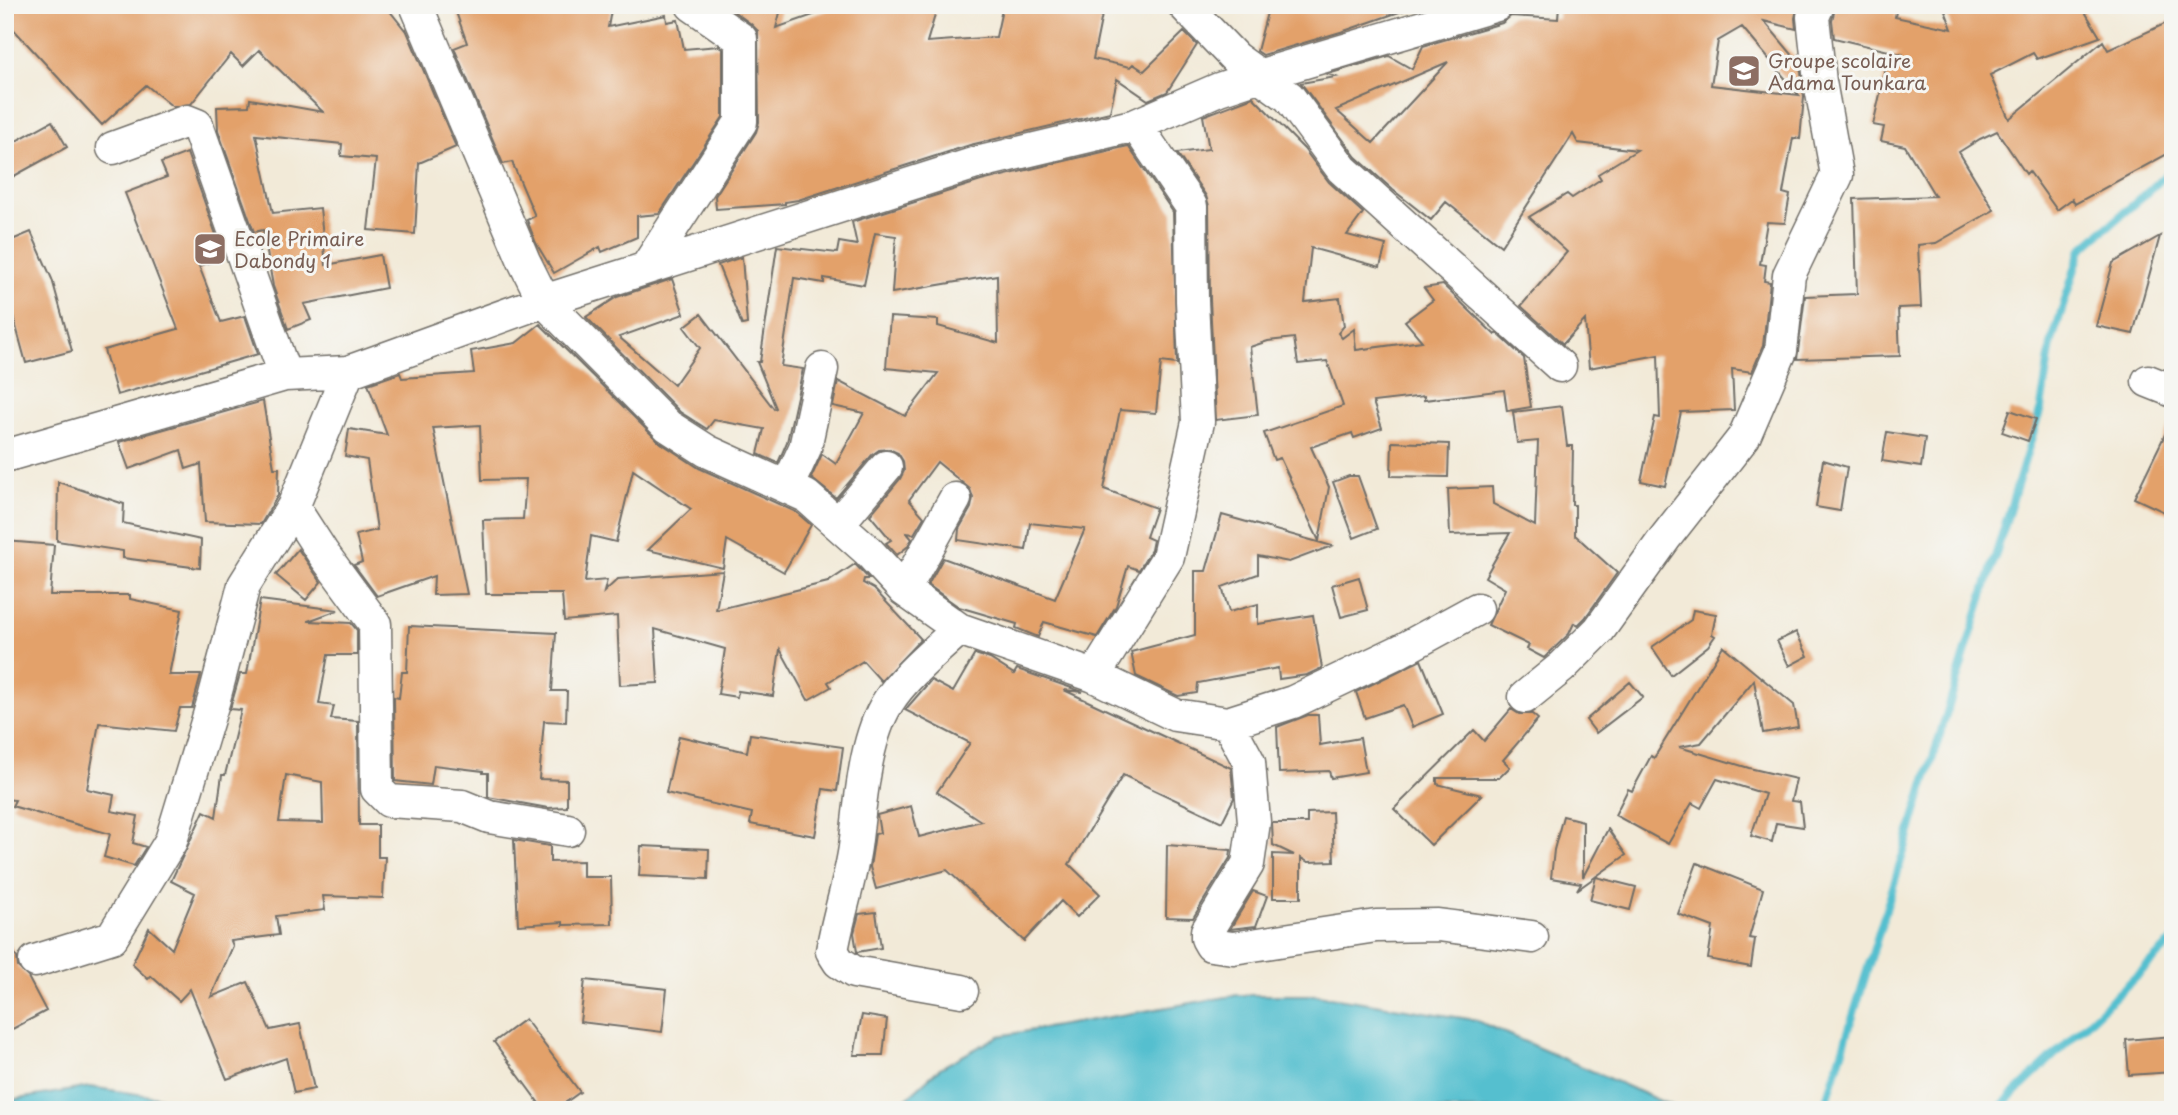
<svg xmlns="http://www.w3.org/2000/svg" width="2178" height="1115" font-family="'Playpen Sans',sans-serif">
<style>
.water{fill:#54bfcf;stroke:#40757d;stroke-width:2}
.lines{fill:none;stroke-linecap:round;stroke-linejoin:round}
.stream{stroke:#54bfcf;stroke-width:8}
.building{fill:#e3a16a;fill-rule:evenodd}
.minor-casing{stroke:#716e68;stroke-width:35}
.minor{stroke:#fff;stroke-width:32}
.labels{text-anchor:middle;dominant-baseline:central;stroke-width:6;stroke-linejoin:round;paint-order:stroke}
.education-label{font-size:19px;fill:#785e54;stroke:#f6f6f2;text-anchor:start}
</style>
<rect width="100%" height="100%" fill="#f6f6f2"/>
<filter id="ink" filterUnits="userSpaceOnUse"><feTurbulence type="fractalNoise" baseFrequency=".0143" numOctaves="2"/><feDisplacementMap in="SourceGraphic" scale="14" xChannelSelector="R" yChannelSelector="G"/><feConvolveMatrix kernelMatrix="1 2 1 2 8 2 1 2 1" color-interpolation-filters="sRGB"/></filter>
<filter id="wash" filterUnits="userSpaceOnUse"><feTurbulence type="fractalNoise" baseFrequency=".00686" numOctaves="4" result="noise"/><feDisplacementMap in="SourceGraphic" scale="28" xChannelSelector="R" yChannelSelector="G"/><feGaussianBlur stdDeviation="1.57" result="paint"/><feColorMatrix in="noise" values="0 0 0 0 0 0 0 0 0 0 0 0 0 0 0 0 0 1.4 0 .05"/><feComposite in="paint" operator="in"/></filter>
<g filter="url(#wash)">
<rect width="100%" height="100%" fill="#f2ead8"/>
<!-- water -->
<path class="water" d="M 1238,995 L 1318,995 L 1475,1020 L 1681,1110 L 889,1110 L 908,1097 L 940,1068 L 999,1036 Z
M 90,1087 L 245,1110 L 5,1110 L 5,1101 Z"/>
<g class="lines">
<!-- stream -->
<path class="stream" d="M 1824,1110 L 2041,408 L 2051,344 L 2081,250 L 2151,189 L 2173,168
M 1997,1110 L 2173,941"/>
</g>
<g id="blocks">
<!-- building -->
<path class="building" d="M 5,5 L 385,5 L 405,30 L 406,29 L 456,147 L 419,163 L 415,234 L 368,230 L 376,159 L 341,156 L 342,144 L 256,135 L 273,213 L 320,208 L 326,265 L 380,255 L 386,288 L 304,304 L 311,320 L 288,329 L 273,286 L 263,230 L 254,232 L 218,130 L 217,107 L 249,106 L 250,99 L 323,112 L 259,50 L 243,66 L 231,54 L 191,104 L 173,107 L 146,85 L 102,125 L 5,20 Z
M 475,5 L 612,5 L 608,27 L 666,15 L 667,22 L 678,20 L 684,49 L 719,46 L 723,49 L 723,117 L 659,214 L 637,216 L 637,237 L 602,252 L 600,247 L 554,273 L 536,243 L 527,220 L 535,216 L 512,162 L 503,164 L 454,48 L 467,43 L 456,12 Z
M 725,5 L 782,5 L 776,28 L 842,5 L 938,5 L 927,42 L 996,37 L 1003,5 L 1104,5 L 1093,59 L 1130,67 L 1133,64 L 1144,71 L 1184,32 L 1197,45 L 1167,92 L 1148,100 L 1117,79 L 1110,112 L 970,145 L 798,200 L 785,202 L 785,204 L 716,209 L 715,196 L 756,132 L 759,122 L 758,31 L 751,24 Z
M 1269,5 L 1407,5 L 1408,9 L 1344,31 L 1263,55 L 1257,51 Z
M 1559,5 L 1798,5 L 1795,18 L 1796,29 L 1764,21 L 1800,64 L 1804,97 L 1800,139 L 1793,138 L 1783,193 L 1790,195 L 1785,223 L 1767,222 L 1760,264 L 1766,265 L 1764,281 L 1770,282 L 1763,346 L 1752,372 L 1732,369 L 1734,410 L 1681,412 L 1665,486 L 1641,481 L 1655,417 L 1660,418 L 1658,355 L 1589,368 L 1585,320 L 1563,344 L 1521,306 L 1567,252 L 1529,217 L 1567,194 L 1572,198 L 1601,179 L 1598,174 L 1637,150 L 1578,143 L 1573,134 L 1501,246 L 1446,202 L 1431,220 L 1393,190 L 1356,157 L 1301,83 L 1336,77 L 1328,74 L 1389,56 L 1412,69 L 1423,46 L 1502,23 L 1511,16 L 1558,19 ZM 1742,27 L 1799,95 L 1711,85 L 1718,41 ZM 1448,62 L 1373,143 L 1336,110 Z
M 1836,5 L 1897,5 L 1895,17 L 1952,29 L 1943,5 L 2081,5 L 2100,37 L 2037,59 L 2033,53 L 1990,75 L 2009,119 L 2103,41 L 2108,50 L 2173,20 L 2173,151 L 2075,204 L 2072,199 L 2057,210 L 2029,171 L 2026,174 L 1997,131 L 1980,139 L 1959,152 L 1994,210 L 1936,243 L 1918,245 L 1921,307 L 1898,308 L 1900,356 L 1797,359 L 1805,296 L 1857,294 L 1854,199 L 1935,196 L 1905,146 L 1881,141 L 1884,127 L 1873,125 L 1888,59 L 1901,54 L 1834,38 L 1832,20 Z
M 1253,97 L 1304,149 L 1329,182 L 1363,213 L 1347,235 L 1386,245 L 1380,267 L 1311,248 L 1305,302 L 1340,298 L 1344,326 L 1338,333 L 1342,338 L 1354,329 L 1356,350 L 1422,341 L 1405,321 L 1433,300 L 1424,288 L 1443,285 L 1495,335 L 1497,333 L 1524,358 L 1531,407 L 1507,411 L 1504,390 L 1424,400 L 1424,396 L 1373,402 L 1382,428 L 1354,438 L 1352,433 L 1311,447 L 1329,487 L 1319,541 L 1280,458 L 1274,460 L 1264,433 L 1343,406 L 1327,361 L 1298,364 L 1294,338 L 1268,341 L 1250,347 L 1258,415 L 1216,420 L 1210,300 L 1209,206 L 1206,196 L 1177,153 L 1209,149 L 1203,116 Z
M 52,121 L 67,147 L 5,181 L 5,147 Z
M 1128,146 L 1173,212 L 1177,364 L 1161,362 L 1156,413 L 1120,410 L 1104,489 L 1156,508 L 1146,537 L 1153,540 L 1151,550 L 1139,570 L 1128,566 L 1116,606 L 1097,637 L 1044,622 L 1038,637 L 1016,628 L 1017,624 L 959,607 L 928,585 L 943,558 L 1055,599 L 1085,529 L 1030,523 L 1026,550 L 958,540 L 959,529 L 971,508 L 973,498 L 970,489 L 937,462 L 909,500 L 924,517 L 914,534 L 907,533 L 912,539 L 907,547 L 897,555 L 886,543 L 891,540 L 870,515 L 900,479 L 904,471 L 903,461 L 898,453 L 889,449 L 879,450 L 872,455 L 836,498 L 811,478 L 822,454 L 836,464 L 864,413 L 833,406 L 838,381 L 905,416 L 938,373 L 886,368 L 890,317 L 938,320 L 938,326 L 998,343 L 997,275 L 892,293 L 896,236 L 875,233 L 864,285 L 824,278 L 824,283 L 794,278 L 781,366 L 803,369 L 787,442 L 778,463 L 758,454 L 764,429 L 714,420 L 707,429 L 680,412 L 586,317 L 617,297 L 672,279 L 684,314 L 619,337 L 674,385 L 700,348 L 684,327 L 701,314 L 774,409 L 776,408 L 757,362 L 760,362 L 777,246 L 837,253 L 839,242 L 857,245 L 852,222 L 981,181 Z
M 187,153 L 219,243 L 207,248 L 212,262 L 199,266 L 221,322 L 245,316 L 258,354 L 117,395 L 104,350 L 178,329 L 125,193 L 167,177 L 161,163 Z
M 31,232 L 52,279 L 72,351 L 26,363 L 5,286 L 5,243 Z
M 2160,236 L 2133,334 L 2096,326 L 2113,263 Z
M 742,257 L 747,324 L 742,325 L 718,265 Z
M 540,324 L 658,441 L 699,468 L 796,512 L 811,525 L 784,572 L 727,540 L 723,568 L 648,550 L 691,509 L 633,470 L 616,542 L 591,536 L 585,582 L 607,580 L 604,592 L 618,579 L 723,571 L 716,610 L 828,582 L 855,564 L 869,579 L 864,579 L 863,583 L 874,589 L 921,639 L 881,681 L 863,661 L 828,682 L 831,687 L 808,700 L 780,649 L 773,696 L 738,691 L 737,697 L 718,694 L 725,649 L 655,629 L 658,683 L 620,685 L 617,616 L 564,621 L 562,594 L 486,594 L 483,520 L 523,519 L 526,479 L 482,480 L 480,425 L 433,428 L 467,594 L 433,595 L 434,576 L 377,596 L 354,565 L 362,562 L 356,535 L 377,530 L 367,460 L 345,456 L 349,429 L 387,435 L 368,384 L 400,373 L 402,378 L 474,373 L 471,351 L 516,343 Z
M 263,401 L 274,468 L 279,468 L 278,495 L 261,524 L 205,522 L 201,464 L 186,469 L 181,450 L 129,469 L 119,442 Z
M 1562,406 L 1567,446 L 1573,446 L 1572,505 L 1575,505 L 1575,535 L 1617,573 L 1585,618 L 1578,625 L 1574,623 L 1569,634 L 1544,658 L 1527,649 L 1529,645 L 1488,625 L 1505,589 L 1485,577 L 1510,533 L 1450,535 L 1448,489 L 1492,487 L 1493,504 L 1535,526 L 1538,441 L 1517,443 L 1513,412 Z
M 2010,410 L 2036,419 L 2028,441 L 2002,432 Z
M 2173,418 L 2173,516 L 2134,498 Z
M 1887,432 L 1925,438 L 1921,467 L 1882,461 Z
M 1392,442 L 1449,444 L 1448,477 L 1391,476 Z
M 1823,460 L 1847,467 L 1840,511 L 1816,507 Z
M 1349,476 L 1358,476 L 1377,529 L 1354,538 L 1333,482 Z
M 58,482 L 124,504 L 123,523 L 201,540 L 200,568 L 123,558 L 123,551 L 57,541 Z
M 1222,515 L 1332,546 L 1289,562 L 1258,556 L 1258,574 L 1222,587 L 1229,612 L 1258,604 L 1258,624 L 1313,615 L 1322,668 L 1307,675 L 1279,679 L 1278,668 L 1198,683 L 1197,693 L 1178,696 L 1136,676 L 1131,652 L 1195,635 L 1195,571 L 1206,571 Z
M 5,541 L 54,545 L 50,595 L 130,595 L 130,599 L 182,610 L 169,675 L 201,675 L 192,708 L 180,708 L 174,731 L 99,723 L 87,789 L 114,795 L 111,811 L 138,816 L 133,843 L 146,847 L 134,866 L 104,857 L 110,834 L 12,806 L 15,800 L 5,799 Z
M 298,549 L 321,582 L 306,600 L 276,575 Z
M 1359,577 L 1368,610 L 1341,617 L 1332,585 Z
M 260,600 L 338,610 L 308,621 L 351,623 L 357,630 L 357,655 L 328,655 L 319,704 L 334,706 L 331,719 L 358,721 L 359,825 L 378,825 L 378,857 L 385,857 L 383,898 L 323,896 L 325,910 L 276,916 L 279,935 L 231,941 L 233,946 L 211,997 L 248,982 L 270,1030 L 300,1024 L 314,1089 L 294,1093 L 286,1058 L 227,1079 L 190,989 L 179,1001 L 151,976 L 148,979 L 132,964 L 149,928 L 172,949 L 195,893 L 171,881 L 204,811 L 216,817 L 222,775 L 225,775 L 241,710 L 230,709 L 240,674 L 247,674 ZM 286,775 L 322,782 L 323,823 L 279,822 Z
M 1693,610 L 1716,614 L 1712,634 L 1715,636 L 1708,646 L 1671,675 L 1652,647 L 1691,620 Z
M 409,626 L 556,633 L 552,691 L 567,691 L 566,722 L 544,721 L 539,779 L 567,780 L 567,807 L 548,808 L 488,797 L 488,773 L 483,773 L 483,771 L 434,765 L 431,785 L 395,781 L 394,697 L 399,698 L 402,672 L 407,672 Z
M 1796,632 L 1808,656 L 1789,666 L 1777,641 Z
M 1723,646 L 1794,705 L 1798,727 L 1763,733 L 1754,680 L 1701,743 L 1679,747 L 1749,768 L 1796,779 L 1791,801 L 1800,802 L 1803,827 L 1776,823 L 1772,842 L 1751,836 L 1765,794 L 1717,779 L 1701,808 L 1692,803 L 1668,844 L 1615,815 L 1628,789 L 1632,791 L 1651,756 L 1654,758 Z
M 975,654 L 990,659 L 1014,674 L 1017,669 L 1083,692 L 1064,690 L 1231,768 L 1234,798 L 1222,822 L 1123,775 L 1069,864 L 1100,894 L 1077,917 L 1061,901 L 1024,941 L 947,870 L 876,889 L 870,867 L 875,834 L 880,833 L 877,815 L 911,806 L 919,837 L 981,821 L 937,792 L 970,743 L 905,710 L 931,680 L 953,692 Z
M 1421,660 L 1443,714 L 1412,727 L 1403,705 L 1365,718 L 1356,692 Z
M 1630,682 L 1643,697 L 1596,733 L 1586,720 Z
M 1511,709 L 1519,714 L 1532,714 L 1538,719 L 1503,760 L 1510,767 L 1499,778 L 1437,778 L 1437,784 L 1482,795 L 1431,845 L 1394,809 L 1474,730 L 1484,741 Z
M 1308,715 L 1318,715 L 1320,745 L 1360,738 L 1366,772 L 1331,778 L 1329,771 L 1279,773 L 1277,727 Z
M 750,734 L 843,747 L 837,791 L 823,789 L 815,836 L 750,824 L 752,813 L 666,793 L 679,736 L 747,752 Z
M 1332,812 L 1334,861 L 1308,862 L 1301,858 L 1301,898 L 1273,898 L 1273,854 L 1294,855 L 1273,845 L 1272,823 L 1307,823 L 1307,813 Z
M 1563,816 L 1583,821 L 1583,877 L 1608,829 L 1626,855 L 1577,890 L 1581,883 L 1551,878 L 1554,850 Z
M 514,840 L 550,846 L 550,862 L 583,861 L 583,877 L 611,877 L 612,924 L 563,925 L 563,922 L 518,925 Z
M 1167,845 L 1231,850 L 1230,858 L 1193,918 L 1166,917 Z
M 641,846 L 709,849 L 708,879 L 639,876 Z
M 1697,863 L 1763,889 L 1749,938 L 1755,939 L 1751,967 L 1708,959 L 1713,927 L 1678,914 Z
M 1596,877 L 1636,887 L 1630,910 L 1590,900 Z
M 1253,891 L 1267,896 L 1256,926 L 1230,929 Z
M 876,912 L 881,948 L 857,952 L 854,933 L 859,914 Z
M 5,936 L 17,958 L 18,967 L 28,977 L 46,1011 L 5,1033 Z
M 585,980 L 667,989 L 662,1032 L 580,1022 Z
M 862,1015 L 887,1019 L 883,1055 L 854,1055 Z
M 525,1019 L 580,1092 L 555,1110 L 544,1110 L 494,1042 Z
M 2173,1036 L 2173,1072 L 2129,1075 L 2126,1040 Z"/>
</g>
</g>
<g filter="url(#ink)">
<use href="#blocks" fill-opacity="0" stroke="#716e68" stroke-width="2"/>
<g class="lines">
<defs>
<path id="minor" d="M 416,5 L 524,261 L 544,301 L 668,426 L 707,451 L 806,496 L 867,550 L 904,590 L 959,629 L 1094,676 L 1175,715 L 1228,723 L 1249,762 L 1254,822 L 1248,864 L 1207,931 L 1207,938 L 1211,945 L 1233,948 L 1376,926 L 1438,925 L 1532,937
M 1184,5 L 1235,58 L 1289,97 L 1342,169 L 1560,366
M 113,148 L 187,121 L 197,125 L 285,375
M 646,268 L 741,122 L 741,39 L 692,5
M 2148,381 L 2173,391
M 5,456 L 285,375 L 348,372 L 544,301 L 976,163 L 1136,125 L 1219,89 L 1258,76 L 1497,5
M 787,487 L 805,448 L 822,369
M 293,507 L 322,552 L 375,624 L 377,789 L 389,801 L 462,806 L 489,817 L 568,830
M 838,524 L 886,467
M 904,590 L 955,499
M 959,629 C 935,652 906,674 888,702 C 864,740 861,802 855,847 C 850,882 838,916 832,951 L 839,962 L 854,972 L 962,991
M 1094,676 L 1168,557 L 1198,422 L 1192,301 L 1191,206 L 1136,125
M 1525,697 L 1562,667 L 1599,630 L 1665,538 L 1744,437 L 1781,351 L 1789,275 L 1837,175 L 1820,82 L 1813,17 L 1818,5
M 1228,723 L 1293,702 L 1400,651 L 1477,609
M 35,961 L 112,937 L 171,841 L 214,699 L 244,585 L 293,507 L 348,372"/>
</defs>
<!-- minor casing -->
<use href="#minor" class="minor-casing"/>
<!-- minor -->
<use href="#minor" class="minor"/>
</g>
</g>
<!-- icons -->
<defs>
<symbol id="school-square" viewBox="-11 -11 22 22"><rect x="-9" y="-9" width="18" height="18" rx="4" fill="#8d6e63" stroke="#f6f6f2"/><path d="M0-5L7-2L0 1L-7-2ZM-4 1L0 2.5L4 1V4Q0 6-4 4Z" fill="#fff"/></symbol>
</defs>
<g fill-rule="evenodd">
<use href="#school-square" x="1725" y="52" width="38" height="38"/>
<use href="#school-square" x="191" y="230" width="38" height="38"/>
</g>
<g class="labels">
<!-- education labels -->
<g class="education-label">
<text x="1768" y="60">Groupe scolaire<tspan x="1768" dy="22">Adama Tounkara</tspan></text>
<text x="234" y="238">Ecole Primaire<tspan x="234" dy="22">Dabondy 1</tspan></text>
</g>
</g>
<!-- margin -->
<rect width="2178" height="1115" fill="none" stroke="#f6f6f2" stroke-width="28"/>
</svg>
